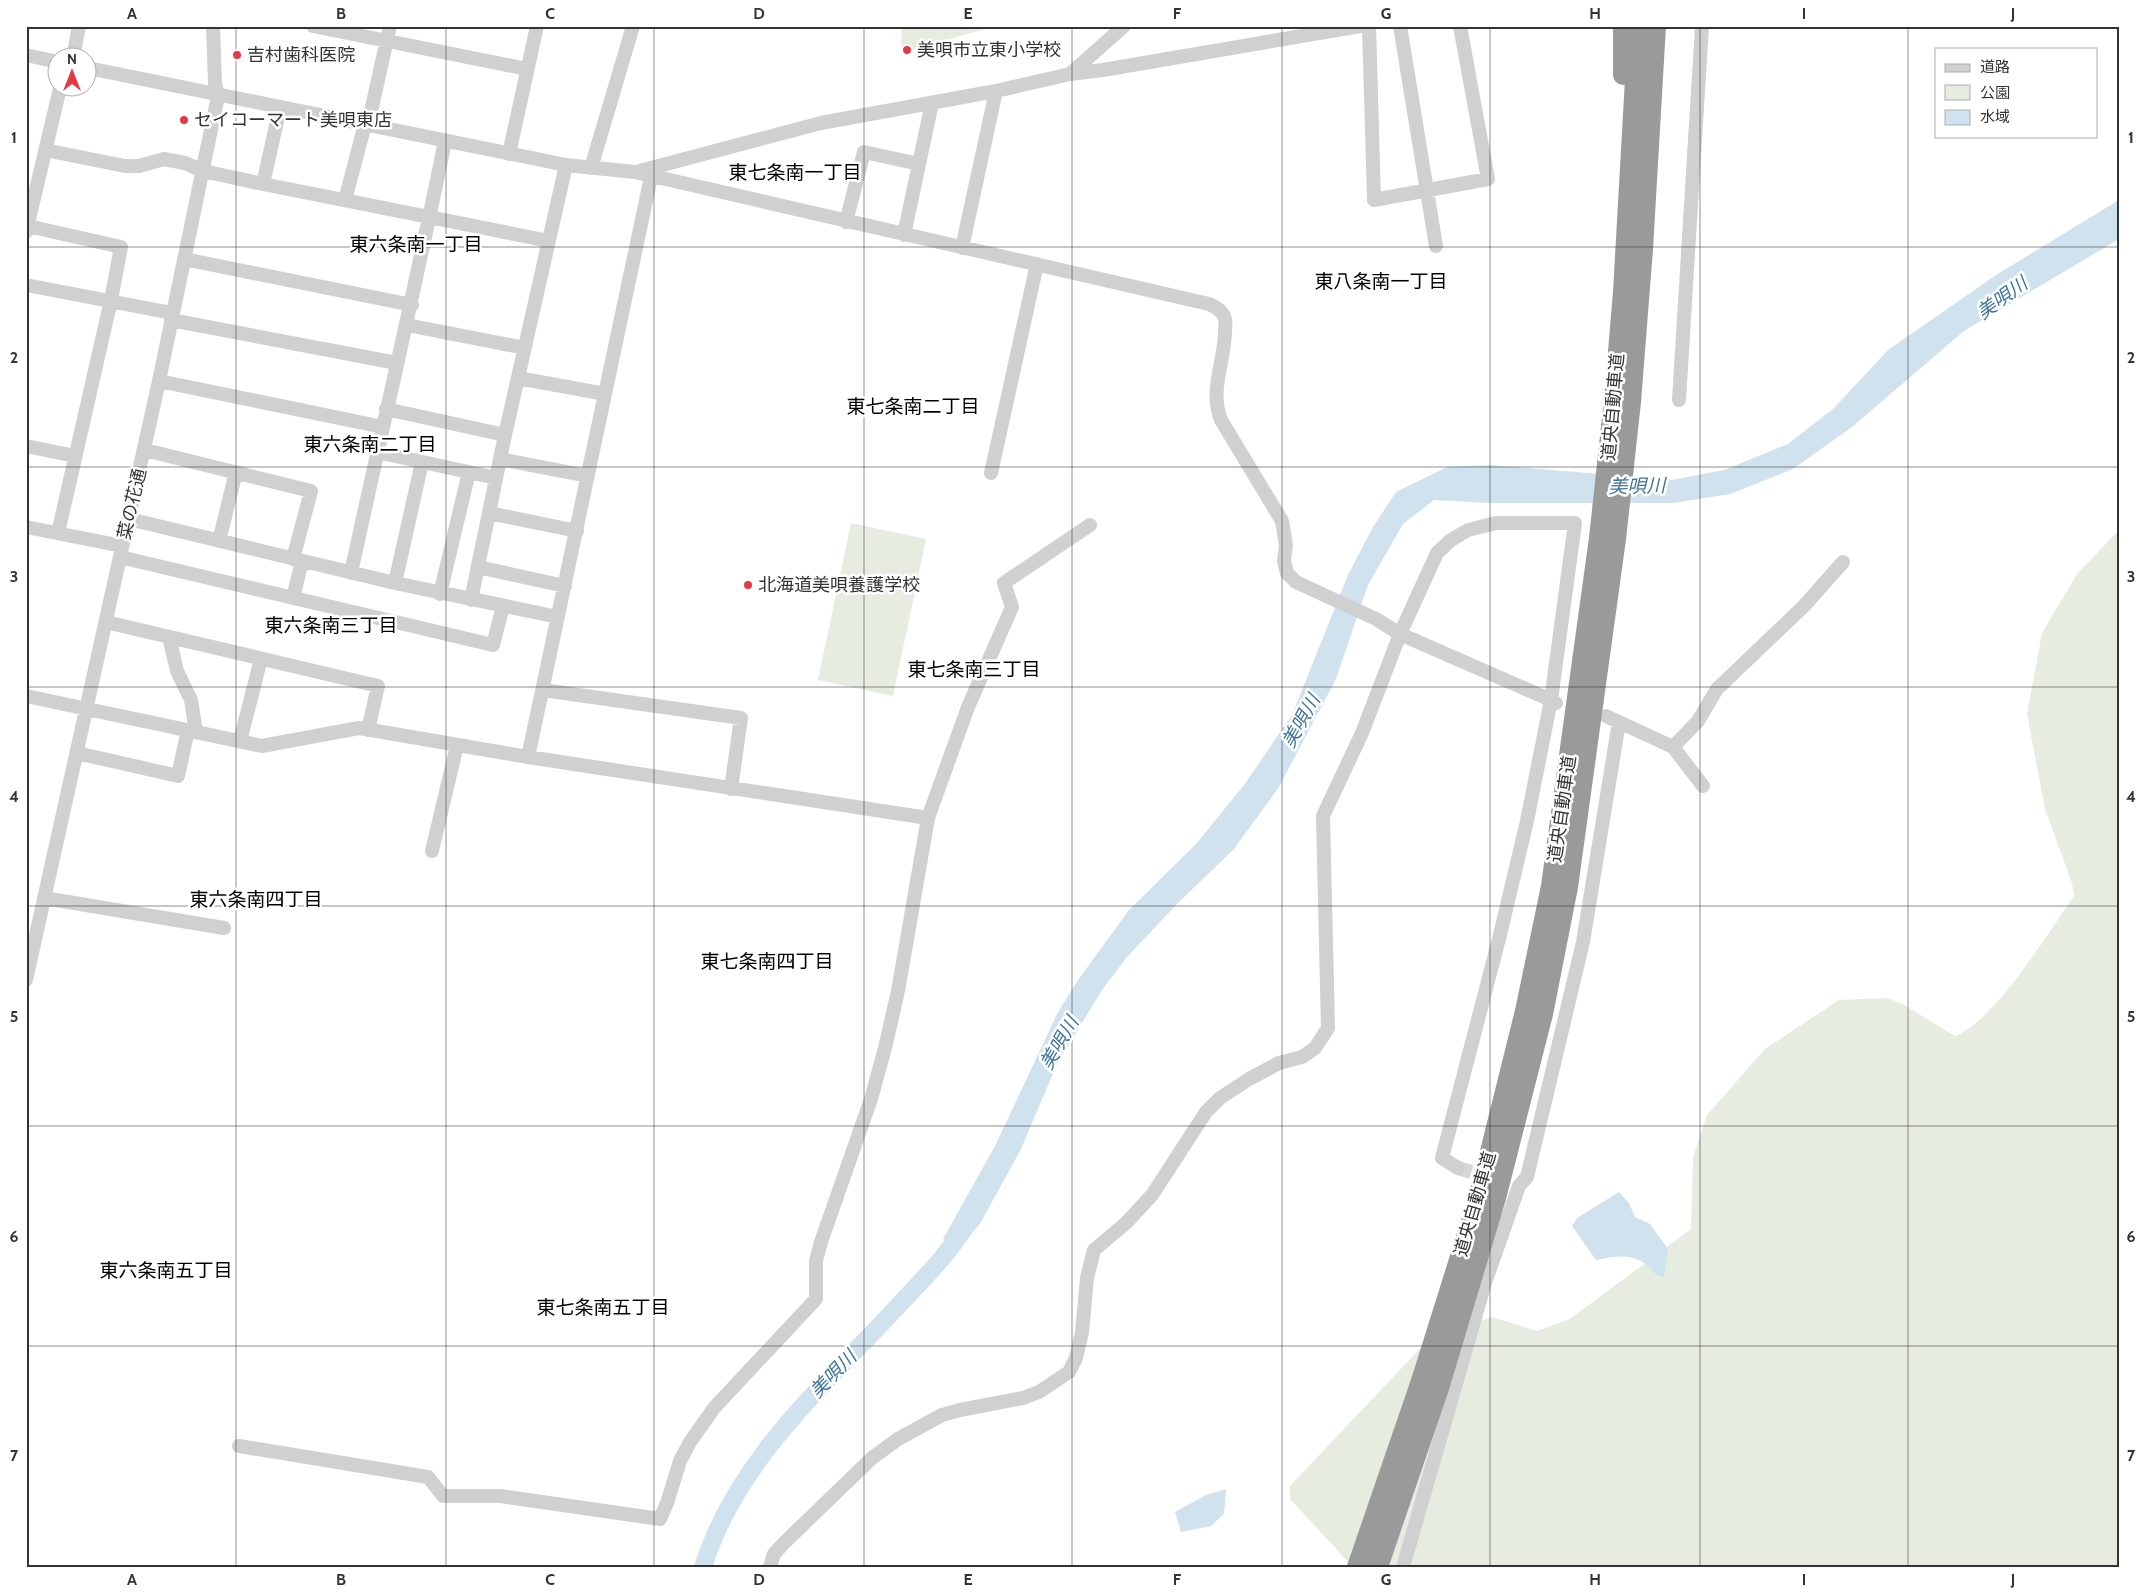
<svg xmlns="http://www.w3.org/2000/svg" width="2145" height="1593" font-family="Cabin,'Noto Sans JP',sans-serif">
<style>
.green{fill:#e6ecdf}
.water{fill:#cfe2ee}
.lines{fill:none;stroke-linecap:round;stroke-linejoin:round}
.river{stroke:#cfe2ee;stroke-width:18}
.minor-tunnel{stroke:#d6d6d6;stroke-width:14;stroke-dasharray:14 7;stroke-linecap:butt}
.minor{stroke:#d0d0d0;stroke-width:14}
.highway{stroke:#9a9a9a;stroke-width:20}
.grid{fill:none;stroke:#333;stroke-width:1;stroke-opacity:0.55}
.poi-dot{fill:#e63946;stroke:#fff;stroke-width:2}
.labels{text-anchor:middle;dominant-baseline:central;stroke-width:5;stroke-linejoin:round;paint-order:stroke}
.poi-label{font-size:18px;fill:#333;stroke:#fff;text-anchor:start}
.street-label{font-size:18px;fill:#333;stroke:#fff}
.neighbourhood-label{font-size:19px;fill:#000;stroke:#fff}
.water-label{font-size:19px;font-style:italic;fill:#3f7597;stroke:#fff}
.neatline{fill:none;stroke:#333;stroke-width:2}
.grid-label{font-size:16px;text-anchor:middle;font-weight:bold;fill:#333}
</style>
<rect width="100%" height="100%" fill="#fff"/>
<!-- green -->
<path class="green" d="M 902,26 L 995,26 L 901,53 Z
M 851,523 L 926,539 L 893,696 L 818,680 Z
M 2119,530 L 2119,1567 L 1353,1567 L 1290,1499 L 1290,1486 L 1431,1337 L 1492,1317 L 1537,1331 L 1570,1319 L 1691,1229 L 1693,1157 L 1707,1115 L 1765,1049 L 1839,1000 L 1888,998 L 1904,1005 L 1955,1036 C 1996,1020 2047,934 2074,896 L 2072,883 L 2045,809 L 2027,714 L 2042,633 L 2077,574 Z"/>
<!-- water -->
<path class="water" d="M 2119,200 L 2119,239 L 1964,331 L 1852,427 L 1793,469 L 1730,494 L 1673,503 L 1489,503 L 1434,500 L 1403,524 L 1368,585 L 1336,679 L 1279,787 L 1234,849 L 1178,903 L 1127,957 L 1102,990 L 1057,1064 L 1021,1149 L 981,1222 L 961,1247 L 943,1239 L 995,1146 L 1058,1012 L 1078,980 L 1129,910 L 1196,844 L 1244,785 L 1292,715 L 1348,575 L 1373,527 L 1396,492 L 1447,467 L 1490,465 L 1672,480 L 1724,470 L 1788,444 L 1834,408 L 1888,350 L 1996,275 Z
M 1619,1192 L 1629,1203 L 1635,1217 L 1650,1224 L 1668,1249 L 1664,1277 C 1652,1275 1653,1269 1644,1263 C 1628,1253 1614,1257 1596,1260 L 1572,1226 L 1577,1218 Z
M 1226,1489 L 1224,1514 L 1211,1526 L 1181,1532 L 1175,1512 L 1206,1495 Z"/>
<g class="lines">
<!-- river -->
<path class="river" d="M 703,1567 C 737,1459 824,1386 898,1306 C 922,1280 948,1255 966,1225"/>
<!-- minor-tunnel -->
<path class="minor-tunnel" d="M 1458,1168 L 1491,1178"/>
<!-- minor -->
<path class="minor" d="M 313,26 L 527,69
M 1369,26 L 1374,200 L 1488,179 L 1460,26
M 1400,26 L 1436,246
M 26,55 L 58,62
M 73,58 L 79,26
M 88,68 L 566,165 L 635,172 L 1209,304 C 1216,307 1223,311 1225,319 C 1226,323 1225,328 1225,331 C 1225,361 1209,390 1221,420 L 1282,521 L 1286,545 L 1284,561 L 1287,573 L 1296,582 L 1376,619 L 1400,634 L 1551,700 L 1556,703
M 1070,74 L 1124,26
M 45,150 L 125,166 L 139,166 L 164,159 L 185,163 L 203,171 L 263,184 L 549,241
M 509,154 L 537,26
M 919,164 L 932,103
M 591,168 L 633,26
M 636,172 L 821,123 L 996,91 L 1070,74 L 1103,70 L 1360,26
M 263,184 L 280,108
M 345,200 L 364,128 L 368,125 L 390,26
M 846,222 L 864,152 L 919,164 L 904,235
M 28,226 L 121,247 L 111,300 L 58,533
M 26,232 L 60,88
M 962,248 L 996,91
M 184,259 L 412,305
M 26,285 L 172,313
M 171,320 L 397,363
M 407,325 L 525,348
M 518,378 L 605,394
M 159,381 L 383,427
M 1679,400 L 1702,26
M 386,409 L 505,435
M 26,446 L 75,456
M 145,450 L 311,491 L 293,559
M 377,452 L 496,478
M 500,459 L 588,476
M 991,473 L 1037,264
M 489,513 L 577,531
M 129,519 L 395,583 L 558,617
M 26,527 L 122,546
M 219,541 L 236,472
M 120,557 L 493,645 L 503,606
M 478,567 L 565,586
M 351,573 C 382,429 416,285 445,141
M 395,583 L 422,462
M 440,594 L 469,472
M 293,598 L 302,561
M 471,600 L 505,435 L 566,165
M 106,622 L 378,686 L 368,730
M 169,637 L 177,671 L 191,700 L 196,732
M 543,690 L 741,718 L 731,789
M 26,696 L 262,746 L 359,728 L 528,757 L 928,818
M 1606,716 L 1673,747 L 1703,786
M 240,741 L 261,659
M 1673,747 L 1698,721 L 1717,689 L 1804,606 L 1843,562
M 77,753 L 178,776 L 188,730
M 528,757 L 651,177
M 432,851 L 457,745
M 44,898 L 224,928
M 26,980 L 159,381 L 218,96 L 215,83 L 213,26
M 239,1446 L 428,1477 L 443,1496 L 500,1496 L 660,1519 L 667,1503 L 680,1461 L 690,1442 L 714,1408 L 816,1299 L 816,1261 L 821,1242 L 871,1099 L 885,1048 L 898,991 L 928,818 L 968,707 L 1012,607 L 1004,583 L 1090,525
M 770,1567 L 774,1554 L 783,1544 L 872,1458 L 898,1439 L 942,1415 L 960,1410 L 1023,1398 L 1039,1392 L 1069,1372 L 1076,1358 L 1082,1332 L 1087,1278 L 1094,1250 L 1126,1223 L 1152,1195 L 1206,1112 L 1220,1098 L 1249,1079 L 1279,1063 L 1302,1057 L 1315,1048 L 1328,1028 L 1323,816 L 1362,733 L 1400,634 L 1437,553 L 1451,540 L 1468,530 L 1496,523 L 1575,523 L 1551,700 L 1527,821 L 1500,935 L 1442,1158 L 1458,1168
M 1403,1567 L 1485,1283 L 1519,1186 L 1527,1177 L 1583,942 L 1619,722"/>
<!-- highway -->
<path class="highway" d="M 1623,75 L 1623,26
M 1357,1567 L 1421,1381 L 1479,1196 L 1525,1011 L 1551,886 L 1599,538 L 1614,399 L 1623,292 L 1638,26
M 1378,1567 L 1440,1385 L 1496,1198 L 1543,1014 L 1568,887 L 1616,539 L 1631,402 L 1643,249 L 1656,26"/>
</g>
<!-- grid -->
<path class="grid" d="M 236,26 L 236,1567M 446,26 L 446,1567M 654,26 L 654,1567M 864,26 L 864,1567M 1072,26 L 1072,1567M 1282,26 L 1282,1567M 1490,26 L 1490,1567M 1700,26 L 1700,1567M 1908,26 L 1908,1567M 26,247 L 2119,247M 26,467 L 2119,467M 26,687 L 2119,687M 26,906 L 2119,906M 26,1126 L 2119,1126M 26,1346 L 2119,1346"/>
<!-- markers -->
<g class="poi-dot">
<circle cx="907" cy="50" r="5"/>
<circle cx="237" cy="55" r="5"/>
<circle cx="184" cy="120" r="5"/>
<circle cx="748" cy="585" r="5"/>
</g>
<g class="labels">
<!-- poi labels -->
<g class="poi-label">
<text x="917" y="50">美唄市立東小学校</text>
<text x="247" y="55">吉村歯科医院</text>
<text x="194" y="120">セイコーマート美唄東店</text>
<text x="758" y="585">北海道美唄養護学校</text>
</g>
<!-- street labels -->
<g class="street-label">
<text transform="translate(1613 407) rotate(-85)">道央自動車道</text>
<text transform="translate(132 504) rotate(-77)">菜の花通</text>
<text transform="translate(1562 809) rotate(-82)">道央自動車道</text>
<text transform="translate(1475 1204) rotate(-74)">道央自動車道</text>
</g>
<!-- neighbourhood labels -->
<g class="neighbourhood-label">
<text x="795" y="172">東七条南一丁目</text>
<text x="416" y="244">東六条南一丁目</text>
<text x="1381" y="281">東八条南一丁目</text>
<text x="913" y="406">東七条南二丁目</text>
<text x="370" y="444">東六条南二丁目</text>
<text x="331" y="625">東六条南三丁目</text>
<text x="974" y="669">東七条南三丁目</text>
<text x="256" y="899">東六条南四丁目</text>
<text x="767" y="961">東七条南四丁目</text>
<text x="166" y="1270">東六条南五丁目</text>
<text x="603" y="1307">東七条南五丁目</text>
</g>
<!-- water labels -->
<g class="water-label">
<text transform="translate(2002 298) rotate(-36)">美唄川</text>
<text transform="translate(1637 486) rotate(-1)">美唄川</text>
<text transform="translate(1301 721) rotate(-61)">美唄川</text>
<text transform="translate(1059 1043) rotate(-60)">美唄川</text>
<text transform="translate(833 1374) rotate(-46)">美唄川</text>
</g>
</g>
<!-- border -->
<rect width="2145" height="1593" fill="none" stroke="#ffffff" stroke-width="55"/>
<!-- legend -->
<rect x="1935" y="48" width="162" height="90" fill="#ffffff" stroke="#adadad"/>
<rect x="1945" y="64" width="25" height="8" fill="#d0d0d0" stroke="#adadad"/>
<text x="1980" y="72" font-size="15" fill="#333333">道路</text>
<rect x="1945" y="85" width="25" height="15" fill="#e6ecdf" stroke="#adadad"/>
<text x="1980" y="98" font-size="15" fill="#333333">公園</text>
<rect x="1945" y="110" width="25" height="15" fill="#cfe2ee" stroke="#adadad"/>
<text x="1980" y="122" font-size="15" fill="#333333">水域</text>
<!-- north arrow -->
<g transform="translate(72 72)"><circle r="24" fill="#ffffff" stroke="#adadad"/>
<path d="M0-4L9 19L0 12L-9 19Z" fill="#e63946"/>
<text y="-8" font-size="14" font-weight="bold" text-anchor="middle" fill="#333333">N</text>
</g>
<rect x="28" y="28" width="2090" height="1538" class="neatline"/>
<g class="grid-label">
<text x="132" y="19">A</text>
<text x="341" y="19">B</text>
<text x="550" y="19">C</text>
<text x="759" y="19">D</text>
<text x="968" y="19">E</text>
<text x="1177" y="19">F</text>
<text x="1386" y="19">G</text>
<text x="1595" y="19">H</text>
<text x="1804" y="19">I</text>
<text x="2013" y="19">J</text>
<text x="14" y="143">1</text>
<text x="2131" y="143">1</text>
<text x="14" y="363">2</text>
<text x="2131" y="363">2</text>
<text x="14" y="582">3</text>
<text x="2131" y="582">3</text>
<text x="14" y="802">4</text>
<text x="2131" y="802">4</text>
<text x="14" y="1022">5</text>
<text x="2131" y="1022">5</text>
<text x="14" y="1242">6</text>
<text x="2131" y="1242">6</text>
<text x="14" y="1461">7</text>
<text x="2131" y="1461">7</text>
<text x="132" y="1585">A</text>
<text x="341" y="1585">B</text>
<text x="550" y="1585">C</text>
<text x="759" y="1585">D</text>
<text x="968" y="1585">E</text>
<text x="1177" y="1585">F</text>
<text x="1386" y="1585">G</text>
<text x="1595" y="1585">H</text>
<text x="1804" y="1585">I</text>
<text x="2013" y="1585">J</text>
</g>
</svg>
